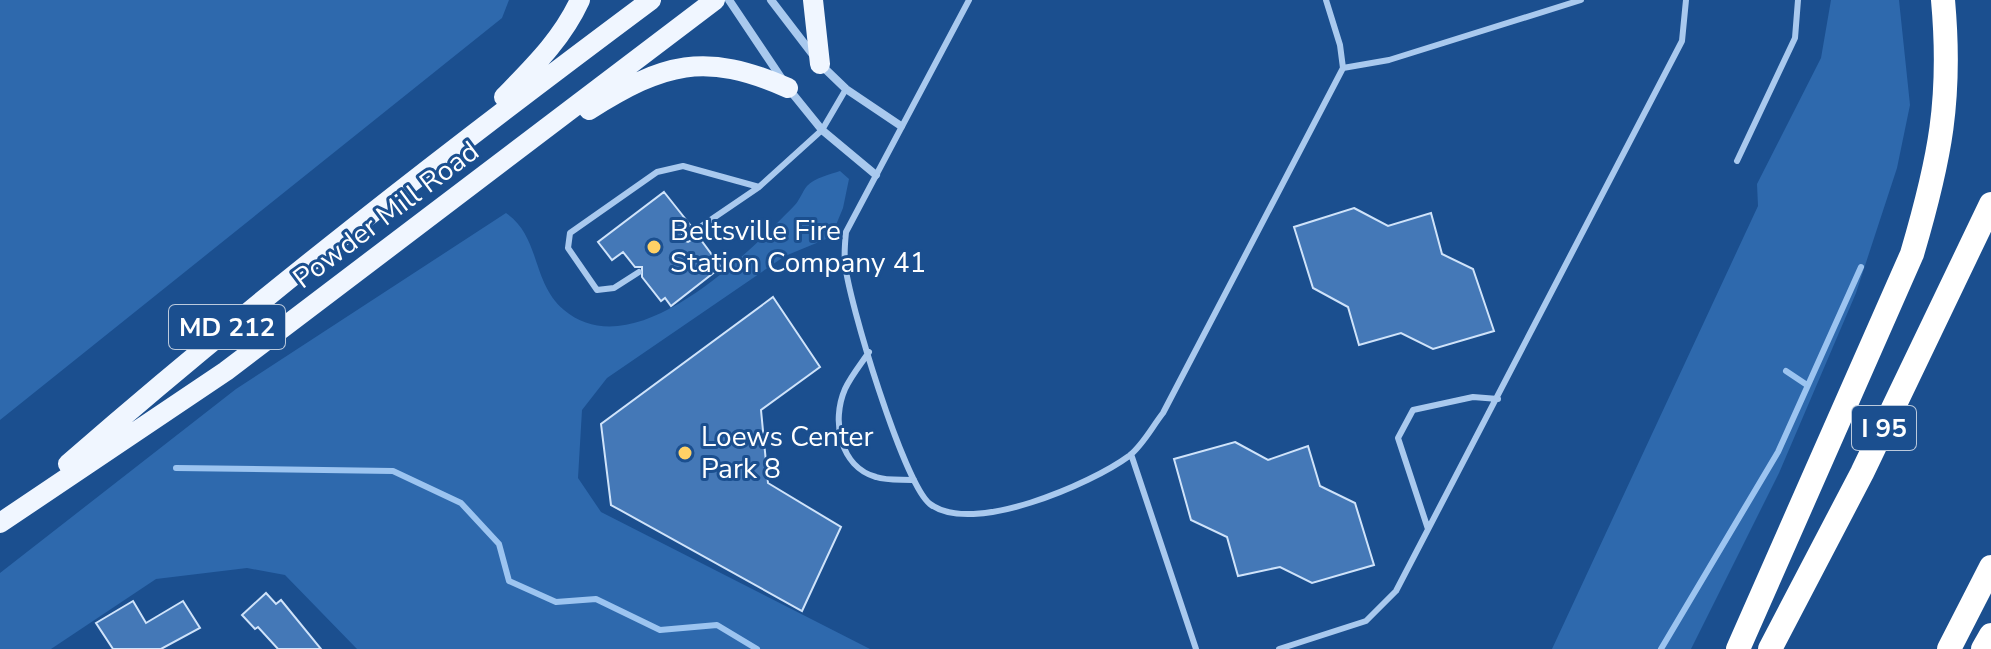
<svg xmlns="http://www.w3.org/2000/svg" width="1991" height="649" font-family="'Nunito Sans',sans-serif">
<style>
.green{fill:#2e69ad}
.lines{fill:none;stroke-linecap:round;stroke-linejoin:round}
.stream{stroke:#9cc4f0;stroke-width:6}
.building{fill:#4478b7;stroke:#cfe3fa;stroke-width:2}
.lane{stroke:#a9c9ee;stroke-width:6}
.street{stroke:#a9c9ee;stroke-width:8}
.primary{stroke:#f0f6ff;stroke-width:20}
.highway{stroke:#fff;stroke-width:24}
.poi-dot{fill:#ffd166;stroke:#1b4f8f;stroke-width:3}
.labels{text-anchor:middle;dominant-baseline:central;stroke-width:6;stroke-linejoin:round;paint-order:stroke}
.shield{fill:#1b4f8f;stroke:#bbcadd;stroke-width:2}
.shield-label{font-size:26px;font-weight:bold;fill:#fff}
.street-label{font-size:28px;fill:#fff;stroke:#1b4f8f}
.poi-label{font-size:28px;fill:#fff;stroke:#1b4f8f;text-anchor:start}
</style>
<rect width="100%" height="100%" fill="#1b4f8f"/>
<!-- green -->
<path class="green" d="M 0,0 L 509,0 L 502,18 L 0,420 Z
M 1831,0 L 1899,0 L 1910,105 L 1897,168 L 1856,293 L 1779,473 L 1691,649 L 1552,649 L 1758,206 L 1757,184 L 1821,58 Z
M 840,171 L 849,179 L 843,208 L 831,237 L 785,256 L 607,378 L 582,410 L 578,478 L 601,512 L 870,649 L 357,649 L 285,575 L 247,568 L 156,579 L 51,649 L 0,649 L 0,573 L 236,389 L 506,213 C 541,237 531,282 564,310 C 634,369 747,254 794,206 C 800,200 802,192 807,186 C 814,178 831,174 840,171 Z"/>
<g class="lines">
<!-- stream -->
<path class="stream" d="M 1786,371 L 1807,385
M 176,468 L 393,471 L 461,503 L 499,544 L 509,581 L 556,602 L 596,599 L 660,630 L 717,625 L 757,649
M 1661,649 L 1778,452 L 1861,267"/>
</g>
<!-- building -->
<path class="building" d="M 664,192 L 691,226 L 682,233 L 683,240 L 688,242 L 698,236 L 721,267 L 671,306 L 665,298 L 661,301 L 642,277 L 642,267 L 635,267 L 623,252 L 612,260 L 598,242 Z
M 1354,208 L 1388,226 L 1431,213 L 1442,254 L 1473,269 L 1494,331 L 1433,349 L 1401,333 L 1359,345 L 1348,307 L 1313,288 L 1294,227 Z
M 773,297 L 820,367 L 761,410 L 768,483 L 841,527 L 802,611 L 611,505 L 601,424 Z
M 1235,442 L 1268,460 L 1308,446 L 1320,486 L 1355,503 L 1374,565 L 1312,583 L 1280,567 L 1238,576 L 1227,537 L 1191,520 L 1174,459 Z
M 266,593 L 276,604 L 281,600 L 321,649 L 278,649 L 258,627 L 255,629 L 242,615 Z
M 133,601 L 146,623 L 183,601 L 200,628 L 161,649 L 113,649 L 96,623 Z"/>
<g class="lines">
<!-- lane -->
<path class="lane" d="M 969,0 L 846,232 C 845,242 844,253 845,263 C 848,300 904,484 930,504 C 972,536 1091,484 1129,456 C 1143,445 1152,427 1163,413 L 1343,68 L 1340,45 L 1326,0
M 1343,68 L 1389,60 L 1581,0
M 1737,161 L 1795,38 L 1798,0
M 687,236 L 759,187 L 822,130 L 846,89
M 639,272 L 614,288 L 597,290 L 568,248 L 570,233 L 657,172 L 683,166 L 759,187
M 869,352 C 861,364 851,376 845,389 C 831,421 840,467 876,477 C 888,481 902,479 914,480
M 1131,454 L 1196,649
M 1428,529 L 1398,438 L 1413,410 L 1473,397 L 1498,399
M 1279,649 L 1366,621 L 1396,591 L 1682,41 L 1686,0"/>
<!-- street -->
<path class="street" d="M 729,0 L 788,88 L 822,130 L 876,175
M 771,0 L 820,64 L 846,89 L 901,126"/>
<!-- primary -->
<path class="primary" d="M 813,0 L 820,64
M 504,97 C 534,66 562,39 580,0
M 589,110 C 664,63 704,51 788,88
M 68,464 C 255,301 451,149 651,0
M 0,523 L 226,371 L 715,0"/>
<!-- highway -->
<path class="highway" d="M 1738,649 L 1912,254 C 1940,159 1952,99 1943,0
M 1770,649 L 1862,473 L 1991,204
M 1949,649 L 1991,567
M 1983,649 L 1991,635"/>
</g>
<!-- markers -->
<g class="poi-dot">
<circle cx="654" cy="247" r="8"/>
<circle cx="685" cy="453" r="8"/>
</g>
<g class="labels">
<!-- shield labels -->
<g class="shield">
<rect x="169" y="305" width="116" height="44" rx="6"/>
<rect x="1852" y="406" width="64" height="44" rx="6"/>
</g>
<g class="shield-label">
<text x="227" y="327">MD 212</text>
<text x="1884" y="428">I 95</text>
</g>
<!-- street labels -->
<g class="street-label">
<text transform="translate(386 215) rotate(-37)">Powder Mill Road</text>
</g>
<!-- poi labels -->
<g class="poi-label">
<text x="670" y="231">Beltsville Fire<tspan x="670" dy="32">Station Company 41</tspan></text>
<text x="701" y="437">Loews Center<tspan x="701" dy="32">Park 8</tspan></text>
</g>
</g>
</svg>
